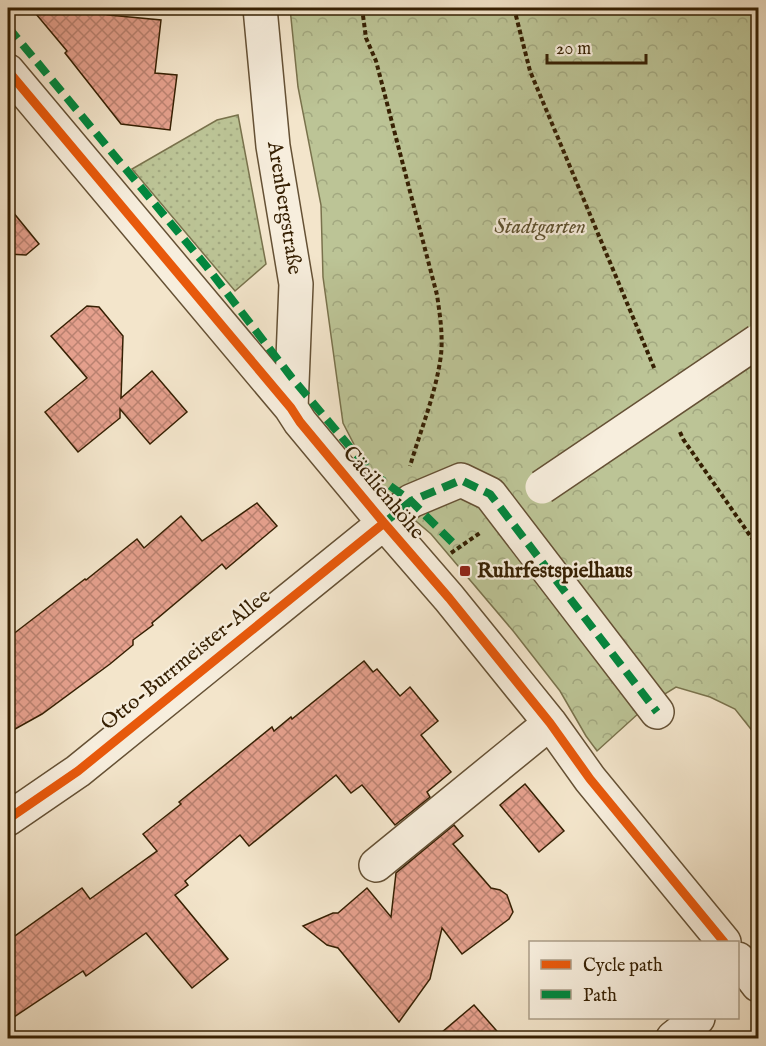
<svg xmlns="http://www.w3.org/2000/svg" width="766" height="1046" font-family="'IM FELL English',serif">
<style>
.grass{fill:url(#grass-dots);stroke:#79724c;stroke-width:1.5}
.forest{fill:url(#forest-crowns);stroke:#79724c;stroke-width:1.5}
.building{fill:url(#building-cross-hatch);stroke:#362003;stroke-width:1.5}
.lines{fill:none;stroke-linecap:round;stroke-linejoin:round}
.minor-casing{stroke:#655135;stroke-width:36}
.path{stroke:#362003;stroke-width:4;stroke-dasharray:4.5 3;stroke-linecap:butt}
.minor{stroke:#f7eedd;stroke-width:33}
.minor-bridge-casing{stroke:#655135;stroke-width:36;stroke-linecap:butt}
.minor-bridge{stroke:#f7eedd;stroke-width:33}
.quiet{stroke:#00873e;stroke-width:8;stroke-dasharray:15 8;stroke-linecap:butt}
.cycleway-casing{stroke:#f7eedd;stroke-width:13}
.cycleway{stroke:#e8590c;stroke-width:9}
.poi-dot{fill:#8f2418;stroke:#f7eedd;stroke-width:2}
.labels{text-anchor:middle;dominant-baseline:central;stroke-width:4.5;stroke-linejoin:round;paint-order:stroke}
.street-label{font-size:21px;fill:#362003;stroke:#f7eedd}
.park-label{font-size:21px;font-style:italic;fill:#5e512f;stroke:#f7eedd}
.poi-label{font-size:21px;font-weight:bold;fill:#362003;stroke:#f7eedd;text-anchor:start}
</style>
<defs>
<pattern id="grass-dots" width="8" height="8" patternUnits="userSpaceOnUse" patternTransform="scale(1.5)"><rect width="8" height="8" fill="#bcc496"/><path d="M2 2h.1M6 6h.1" fill="none" stroke="#a2a880" stroke-width="1.8" stroke-linecap="round"/></pattern>
<pattern id="forest-crowns" width="20" height="18" patternUnits="userSpaceOnUse" patternTransform="scale(1.5)"><rect width="20" height="18" fill="#bcc496"/><path d="M2 6a3 3 0 1 1 6 0M12 15a3 3 0 1 1 6 0" fill="none" stroke="#a2a880"/></pattern>
<pattern id="building-cross-hatch" width="8" height="8" patternUnits="userSpaceOnUse" patternTransform="scale(1.5)"><rect width="8" height="8" fill="#e5a08d"/><path d="M0 0l8 8M0 8l8-8" fill="none" stroke="#ba8271"/></pattern>
</defs>
<rect width="100%" height="100%" fill="#f3e5cb"/>
<filter id="stains"><feTurbulence type="fractalNoise" baseFrequency=".00333" numOctaves="4"/><feColorMatrix values="0 0 0 0 .2 0 0 0 0 .09 0 0 0 0 .02 0 0 0 .5 -.17"/></filter>
<radialGradient id="worn" r=".72"><stop offset=".6" stop-color="#630" stop-opacity="0"/><stop offset="1" stop-color="#630" stop-opacity=".3"/></radialGradient>
<!-- grass -->
<path class="grass" d="M 238,115 L 266,264 L 235,291 L 132,169 L 217,120 Z"/>
<!-- forest -->
<path class="forest" d="M 290,8 L 758,8 L 758,738 L 735,709 L 710,697 L 676,687 L 650,703 L 597,751 L 586,736 L 560,691 L 514,632 L 431,534 L 376,487 L 343,423 L 323,277 L 321,205 L 298,87 Z"/>
<!-- building -->
<path class="building" d="M 31,8 L 117,8 L 108,15 L 161,20 L 155,73 L 177,75 L 170,130 L 121,124 L 65,53 L 67,51 Z
M 8,206 L 39,244 L 26,255 L 8,254 Z
M 87,306 L 99,307 L 123,336 L 121,398 L 152,371 L 187,412 L 150,444 L 120,409 L 120,418 L 78,452 L 45,412 L 87,378 L 51,336 Z
M 257,503 L 277,526 L 226,569 L 222,564 L 152,623 L 153,625 L 133,640 L 133,645 L 110,664 L 42,714 L 8,733 L 8,638 L 85,579 L 86,580 L 137,539 L 144,548 L 181,516 L 202,541 Z
M 364,661 L 373,672 L 377,669 L 400,696 L 410,687 L 438,721 L 421,735 L 451,772 L 427,792 L 430,797 L 395,825 L 362,785 L 351,793 L 336,775 L 249,846 L 240,835 L 185,881 L 188,885 L 175,895 L 228,959 L 192,988 L 146,933 L 86,976 L 83,971 L 8,1021 L 8,941 L 82,888 L 90,899 L 157,851 L 143,834 L 181,804 L 179,802 L 272,727 L 274,731 L 291,717 L 292,719 Z
M 525,784 L 564,831 L 539,852 L 500,805 Z
M 454,825 L 463,836 L 453,844 L 491,888 L 500,890 L 507,895 L 513,912 L 509,919 L 462,954 L 442,928 L 430,979 L 399,1022 L 338,948 L 327,945 L 303,926 L 333,913 L 338,913 L 367,888 L 391,917 L 396,873 Z
M 474,1005 L 503,1038 L 435,1038 Z"/>
<g class="lines">
<defs>
<path id="minor" d="M 260,8 L 273,146 L 296,284 L 291,408
M 8,71 L 291,408 L 300,422 L 384,523 L 449,598 L 550,723 L 590,779 L 724,942
M 8,819 L 78,771 L 411,501 L 461,480 L 490,494 L 657,712
M 376,865 L 550,723
M 738,959 L 758,985
M 673,1038 L 698,1018"/>
</defs>
<!-- minor casing -->
<use href="#minor" class="minor-casing"/>
<!-- path -->
<path class="path" d="M 362,8 L 366,38 L 376,61 L 437,295 C 440,315 443,335 441,355 C 436,393 421,429 410,466
M 514,8 L 530,71 L 655,370
M 680,432 L 683,439 L 758,547
M 451,553 L 480,533"/>
<!-- minor -->
<use href="#minor" class="minor"/>
<defs>
<path id="minor-bridge" d="M 542,487 L 758,341"/>
</defs>
<!-- minor-bridge casing -->
<use href="#minor-bridge" class="minor-bridge-casing"/>
<!-- minor-bridge -->
<use href="#minor-bridge" class="minor-bridge"/>
<!-- quiet -->
<path class="quiet" d="M 8,27 L 207,267 L 292,378 L 371,472 L 411,501 L 458,548
M 384,523 L 411,501 L 461,480 L 490,494 L 657,712"/>
<defs>
<path id="cycleway" d="M 8,71 L 291,408 L 300,422 L 384,523 L 449,598 L 550,723 L 590,779 L 724,942
M 8,819 L 78,771 L 384,523"/>
</defs>
<!-- cycleway casing -->
<use href="#cycleway" class="cycleway-casing"/>
<!-- cycleway -->
<use href="#cycleway" class="cycleway"/>
</g>
<!-- markers -->
<rect class="poi-dot" x="459" y="565" width="12" height="12" rx="3"/>
<g class="labels">
<!-- street labels -->
<g class="street-label">
<text transform="translate(284 208) rotate(81)">Arenbergstraße</text>
<text transform="translate(383 493) rotate(50)">Cäcilienhöhe</text>
<text transform="translate(186 660) rotate(-39)">Otto-Burrmeister-Allee</text>
</g>
<!-- park labels -->
<g class="park-label">
<text x="540" y="227">Stadtgarten</text>
</g>
<!-- poi labels -->
<g class="poi-label">
<text x="477" y="571">Ruhrfestspielhaus</text>
</g>
</g>
<!-- margin -->
<rect width="766" height="1046" fill="none" stroke="#f3e5cb" stroke-width="30"/>
<rect x="9" y="9" width="748" height="1028" fill="none" stroke="#362003" stroke-width="3"/>
<rect x="15" y="15" width="736" height="1016" fill="none" stroke="#362003" stroke-width="1.5"/>
<!-- legend -->
<rect x="529" y="941" width="210" height="78" fill="#f7eedd" stroke="#aa9c86" stroke-width="1.5"/>
<rect x="541" y="960" width="30" height="9" fill="#e8590c" stroke="#aa9c86" stroke-width="1.5"/>
<text x="583" y="971" font-size="18" fill="#362003">Cycle path</text>
<rect x="541" y="990" width="30" height="9" fill="#00873e" stroke="#aa9c86" stroke-width="1.5"/>
<text x="583" y="1001" font-size="18" fill="#362003">Path</text>
<!-- scale -->
<path d="M547 54v9h99v-9" fill="none" stroke="#362003" stroke-width="3"/>
<text x="556" y="54" font-size="18" fill="#362003" stroke="#f7eedd" stroke-width="4.5" paint-order="stroke">20 m</text>
<rect width="100%" height="100%" filter="url(#stains)"/>
<rect width="100%" height="100%" fill="url(#worn)"/>
</svg>
